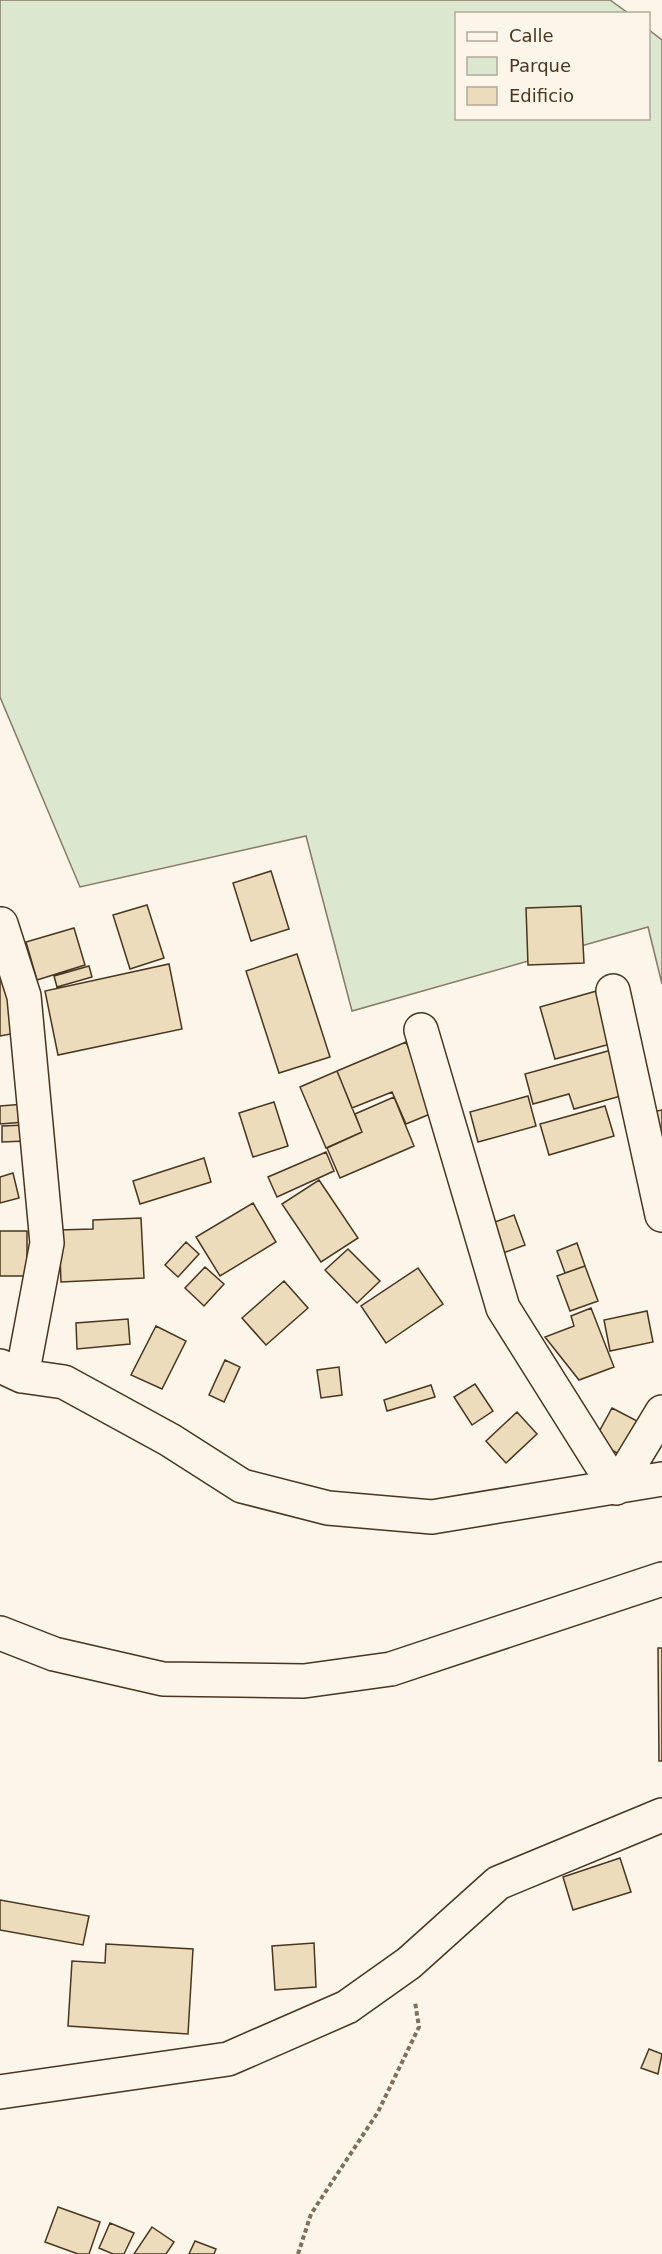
<svg xmlns="http://www.w3.org/2000/svg" width="662" height="2254" font-family="'DejaVu Sans',sans-serif">
<style>
.green{fill:#dce7d0;stroke:#887966;stroke-width:1.5}
.building{fill:#ecdcbc;stroke:#4a3520;stroke-width:1.5}
.lines{fill:none;stroke-linecap:round;stroke-linejoin:round}
.minor-casing{stroke:#4a3520;stroke-width:36}
.highway-casing{stroke:#4a3520;stroke-width:36}
.path{stroke:#7f6f5c;stroke-width:4;stroke-dasharray:4.5 3;stroke-linecap:butt}
.minor{stroke:#fbf6e9;stroke-width:33}
.highway{stroke:#fbf6e9;stroke-width:33}
</style>
<rect width="100%" height="100%" fill="#fbf6e9"/>
<!-- green -->
<path class="green" d="M 0,0 L 610,0 L 628,13 L 456,14 L 456,118 L 648,118 L 649,30 L 662,40 L 662,984 L 648,927 L 352,1011 L 306,836 L 80,887 L 0,697 Z"/>
<!-- building -->
<path class="building" d="M 271,871 L 289,929 L 251,941 L 233,883 Z
M 147,905 L 164,958 L 130,969 L 113,915 Z
M 581,906 L 584,963 L 528,965 L 526,908 Z
M 74,928 L 85,965 L 37,980 L 26,942 Z
M 297,954 L 330,1057 L 279,1073 L 246,971 Z
M 169,964 L 182,1029 L 58,1055 L 45,991 Z
M 0,966 L 16,1033 L 0,1036 Z
M 89,966 L 92,977 L 57,987 L 54,976 Z
M 600,990 L 614,1043 L 555,1059 L 540,1007 Z
M 406,1042 L 435,1112 L 406,1124 L 392,1092 L 352,1108 L 337,1071 Z
M 615,1049 L 628,1094 L 574,1109 L 569,1094 L 533,1104 L 525,1074 Z
M 337,1071 L 362,1132 L 326,1148 L 300,1087 Z
M 528,1096 L 536,1126 L 478,1142 L 470,1112 Z
M 394,1097 L 414,1146 L 340,1178 L 327,1148 L 362,1132 L 355,1114 Z
M 274,1102 L 288,1146 L 253,1157 L 239,1113 Z
M 24,1104 L 25,1122 L 0,1124 L 0,1106 Z
M 605,1106 L 614,1136 L 549,1155 L 540,1124 Z
M 662,1110 L 662,1147 L 652,1112 Z
M 25,1125 L 26,1141 L 2,1142 L 2,1126 Z
M 326,1152 L 334,1171 L 277,1197 L 268,1177 Z
M 204,1158 L 211,1182 L 140,1204 L 133,1181 Z
M 13,1173 L 19,1198 L 0,1203 L 0,1177 Z
M 319,1180 L 358,1238 L 321,1262 L 282,1204 Z
M 253,1203 L 276,1242 L 220,1276 L 196,1237 Z
M 514,1215 L 525,1245 L 495,1256 L 484,1226 Z
M 141,1218 L 144,1278 L 61,1282 L 59,1230 L 93,1229 L 93,1220 Z
M 0,1231 L 27,1231 L 27,1276 L 0,1276 Z
M 186,1242 L 199,1254 L 178,1277 L 165,1265 Z
M 577,1243 L 585,1266 L 565,1273 L 557,1251 Z
M 348,1249 L 380,1281 L 357,1303 L 325,1270 Z
M 585,1266 L 598,1301 L 570,1311 L 557,1276 Z
M 205,1267 L 224,1284 L 204,1306 L 185,1288 Z
M 418,1268 L 443,1304 L 386,1343 L 361,1306 Z
M 284,1281 L 308,1308 L 266,1345 L 242,1318 Z
M 591,1308 L 614,1367 L 579,1380 L 545,1337 L 574,1326 L 571,1316 Z
M 647,1311 L 653,1342 L 610,1351 L 604,1320 Z
M 128,1319 L 130,1344 L 77,1349 L 76,1323 Z
M 156,1326 L 186,1341 L 162,1389 L 131,1375 Z
M 225,1360 L 240,1367 L 224,1402 L 209,1395 Z
M 339,1367 L 342,1395 L 321,1398 L 317,1370 Z
M 475,1384 L 493,1411 L 472,1425 L 454,1397 Z
M 431,1385 L 435,1397 L 387,1411 L 384,1400 Z
M 612,1408 L 641,1423 L 623,1456 L 594,1441 Z
M 517,1412 L 537,1434 L 506,1463 L 486,1441 Z
M 658,1648 L 662,1648 L 662,1761 L 659,1761 Z
M 620,1858 L 631,1892 L 573,1910 L 563,1877 Z
M 0,1900 L 89,1916 L 83,1945 L 0,1930 Z
M 314,1943 L 316,1987 L 275,1990 L 272,1946 Z
M 106,1944 L 193,1949 L 188,2034 L 68,2026 L 72,1961 L 105,1963 Z
M 649,2049 L 662,2054 L 658,2074 L 641,2068 Z
M 58,2207 L 100,2222 L 89,2254 L 78,2254 L 45,2242 Z
M 110,2223 L 134,2233 L 124,2254 L 113,2254 L 99,2248 Z
M 152,2227 L 174,2242 L 166,2254 L 134,2254 Z
M 195,2241 L 216,2249 L 214,2254 L 189,2254 Z"/>
<g class="lines">
<defs>
<path id="minor" d="M 1,924 L 24,996 L 47,1243 L 22,1376
M 613,991 L 662,1215
M 421,1030 L 503,1308 L 616,1488 L 662,1412
M 0,1366 L 22,1376 L 64,1382 L 170,1440 L 242,1486 L 328,1508 L 432,1517 L 662,1479
M 0,2092 L 228,2059 L 347,2007 L 409,1963 L 498,1883 L 662,1815"/>
<path id="highway" d="M 0,1633 L 54,1654 L 163,1679 L 304,1681 L 391,1669 L 662,1579"/>
</defs>
<!-- minor casing -->
<use href="#minor" class="minor-casing"/>
<!-- highway casing -->
<use href="#highway" class="highway-casing"/>
<!-- path -->
<path class="path" d="M 298,2254 L 311,2214 L 378,2112 L 419,2027 L 415,2002"/>
<!-- minor -->
<use href="#minor" class="minor"/>
<!-- highway -->
<use href="#highway" class="highway"/>
</g>
<!-- legend -->
<rect x="455" y="12" width="195" height="108" fill="#fbf6e9" stroke="#b4a999" stroke-width="1.5"/>
<rect x="467" y="32" width="30" height="9" fill="#fbf6e9" stroke="#b4a999" stroke-width="1.5"/>
<text x="509" y="42" font-size="18" fill="#4a3520">Calle</text>
<rect x="467" y="57" width="30" height="18" fill="#dce7d0" stroke="#b4a999" stroke-width="1.5"/>
<text x="509" y="72" font-size="18" fill="#4a3520">Parque</text>
<rect x="467" y="87" width="30" height="18" fill="#ecdcbc" stroke="#b4a999" stroke-width="1.5"/>
<text x="509" y="102" font-size="18" fill="#4a3520">Edificio</text>
</svg>
